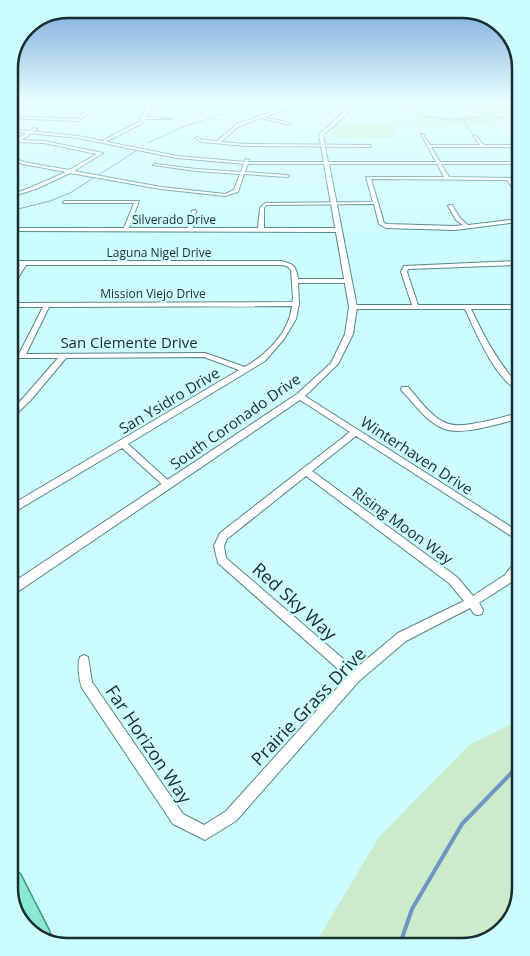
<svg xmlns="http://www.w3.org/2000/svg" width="530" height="956" font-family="'Open Sans',sans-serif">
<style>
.green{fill:#cbebcb}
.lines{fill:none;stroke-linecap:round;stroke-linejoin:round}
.stream-far1{stroke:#6f95c5;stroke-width:1}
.stream{stroke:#6f95c5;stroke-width:4}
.minor-casing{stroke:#588486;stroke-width:2}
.tertiary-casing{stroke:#588486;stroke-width:2}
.primary-casing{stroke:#319d85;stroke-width:3}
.minor{fill:#fff;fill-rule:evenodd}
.tertiary{fill:#fff;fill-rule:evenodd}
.primary{fill:#8be8d2;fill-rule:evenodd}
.labels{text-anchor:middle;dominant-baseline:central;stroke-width:5;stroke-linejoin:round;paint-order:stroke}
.far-street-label{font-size:12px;fill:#1a2d2e;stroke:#cdfcff}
.street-label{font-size:15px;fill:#1a2d2e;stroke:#cdfcff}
.near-street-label{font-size:18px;fill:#1a2d2e;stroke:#cdfcff}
.rim{fill:none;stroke:#1a2d2e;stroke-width:2.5}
</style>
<rect width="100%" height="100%" fill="#cdfcff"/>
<!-- green -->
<path class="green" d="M 386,101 C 403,101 417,102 428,115 L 471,116 L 471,107 L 474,102 L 517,101 L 517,111 L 490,123 L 491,124 L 392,126 L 397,138 L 327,138 L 332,129 L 337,124 L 407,124 L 414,116 L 414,114 L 403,106 Z
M 520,720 L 521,893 L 511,922 L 486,943 L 315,944 L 379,837 L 469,745 Z"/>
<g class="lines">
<!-- stream-far1 -->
<path class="stream-far1" d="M 395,101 L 414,109 L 422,116 L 452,120 L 481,117 L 488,110 L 511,101
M 502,105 L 517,109
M 485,113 L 505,119
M 466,120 L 465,124 L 472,133
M 148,143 L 180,128 L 260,101
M 10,211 L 50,201 L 70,193 L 136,151"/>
<!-- stream -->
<path class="stream" d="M 400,944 L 412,909 L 462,824 L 520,764"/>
<defs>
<path id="minor" d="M 9,101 L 148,105 L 150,101 L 152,101 L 152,106 L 146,117 L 172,119 L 145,119 L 141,124 L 103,143 L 102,141 L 139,122 L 147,107 L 98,106 L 78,121 L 9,118 L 9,116 L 77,119 L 94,105 L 9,103 Z
M 436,101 L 440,101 L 441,106 L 439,106 Z
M 311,103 L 355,107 L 353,108 L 311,105 L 287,109 L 264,117 L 290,123 L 290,125 L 261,118 L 239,126 L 221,142 L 246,144 L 370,145 L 371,147 L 246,146 L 202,142 L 195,138 L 197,137 L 203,140 L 217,141 L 237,124 L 285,107 Z
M 512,120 L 514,120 L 517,123 L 517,126 Z
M 34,128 L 37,129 L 22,140 L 44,141 L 103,153 L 74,171 L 161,187 L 225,194 L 234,190 L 240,174 L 196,171 L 153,165 L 155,164 L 196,169 L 241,172 L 245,160 L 247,159 L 249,160 L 245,172 L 287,175 L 289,176 L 287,177 L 244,174 L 238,192 L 225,196 L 161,189 L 70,173 L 36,189 L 10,197 L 10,195 L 32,187 L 66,172 L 23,164 L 9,159 L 9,156 L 24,162 L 69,170 L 97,154 L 44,143 L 18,142 L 9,147 L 9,144 L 13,141 L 9,141 L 9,139 L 17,139 Z
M 421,134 L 423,134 L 430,145 L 480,145 L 473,136 L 475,135 L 484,145 L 517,145 L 517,147 L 431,147 L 449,177 L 517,178 L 517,180 L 511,180 L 517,188 L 517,192 L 515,192 L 507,180 L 371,179 L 384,223 L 387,224 L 455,226 L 463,225 L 456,220 L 448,206 L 450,205 L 452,205 L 460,218 L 468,225 L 518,219 L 518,222 L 455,230 L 386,228 L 379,224 L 374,204 L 266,205 L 264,208 L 264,228 L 337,228 L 340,230 L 337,232 L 10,231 L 10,228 L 124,228 L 134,203 L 63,203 L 63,202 L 65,201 L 139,201 L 129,228 L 188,228 L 192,211 L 194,210 L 196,211 L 193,228 L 258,228 L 260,208 L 265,203 L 373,202 L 366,177 L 444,177 Z
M 10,261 L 281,261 C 294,264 296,266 298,279 L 347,279 L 350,281 L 347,283 L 298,283 L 299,304 L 296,319 L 284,339 L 265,361 L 128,444 L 170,482 L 171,484 L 170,486 L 164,486 L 122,448 L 11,514 L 11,505 L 239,370 L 204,357 L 66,358 L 30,401 L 14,416 L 11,417 L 11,410 L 24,397 L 58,358 L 10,358 L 10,354 L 19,354 L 43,307 L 10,307 L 10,303 L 292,302 L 293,298 L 291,270 L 287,266 L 281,265 L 26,265 L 13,286 L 10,288 L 10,281 L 20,265 L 10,265 ZM 292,306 C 289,333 267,354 245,367 L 205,353 L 26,354 L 49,307 Z
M 518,261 L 518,265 L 408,269 L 407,272 L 418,305 L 518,305 L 518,309 L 471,309 C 484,336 497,362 518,384 L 519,391 C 495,379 476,333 465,309 L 353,309 L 350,307 L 353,305 L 412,305 L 401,272 L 404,266 Z
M 402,387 L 408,387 C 419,399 432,419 449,424 C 464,429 502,417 519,413 L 519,419 C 498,423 462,437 442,428 C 426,421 414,403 402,391 L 401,389 Z
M 300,393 L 519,532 L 519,541 L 356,436 L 312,471 L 457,577 L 473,596 L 505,575 L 515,562 L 519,561 L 519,572 L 513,581 L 479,603 L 483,610 L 482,614 L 478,615 L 474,614 L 470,608 L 406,641 L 359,681 L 236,821 L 205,840 L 173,824 L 82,688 C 79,680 77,665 80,657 L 84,655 L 88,657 L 92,682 L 183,814 L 204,825 L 226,811 L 347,677 L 218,563 L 214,546 L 220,533 L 350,432 L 297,398 L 296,396 ZM 306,476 L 449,583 L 464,601 L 398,633 L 355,669 L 226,558 L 224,546 L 227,539 Z"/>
<path id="tertiary" d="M 353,101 L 357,101 L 350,111 L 323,135 L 328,162 L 517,162 L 517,164 L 329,164 L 357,307 L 353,334 L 338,364 L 303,398 L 16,593 L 12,594 L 12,583 L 297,394 L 331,363 L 345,334 L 349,307 L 324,164 L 246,164 L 177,158 L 78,138 L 9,131 L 9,129 L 78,136 L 177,156 L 246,162 L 324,162 L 319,135 L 347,109 Z"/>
<path id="primary" d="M 13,871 L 20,874 L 49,931 L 52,939 L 51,942 C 45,940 37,939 32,936 C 12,921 13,892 13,871 Z"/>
</defs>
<!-- minor casing -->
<use href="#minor" class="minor-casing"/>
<!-- tertiary casing -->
<use href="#tertiary" class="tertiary-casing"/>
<!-- primary casing -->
<use href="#primary" class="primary-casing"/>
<!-- minor -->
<use href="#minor" class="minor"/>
<!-- tertiary -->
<use href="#tertiary" class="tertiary"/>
<!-- primary -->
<use href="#primary" class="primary"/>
</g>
<!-- sky -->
<linearGradient id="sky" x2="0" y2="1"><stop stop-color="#77a8da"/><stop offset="0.43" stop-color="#e8feff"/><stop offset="1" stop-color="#e8feff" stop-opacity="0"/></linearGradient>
<rect width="530" height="235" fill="url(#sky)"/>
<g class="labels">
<!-- far-street labels -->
<g class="far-street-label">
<text x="174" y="219">Silverado Drive</text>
<text x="159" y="252">Laguna Nigel Drive</text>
<text x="153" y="293">Mission Viejo Drive</text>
</g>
<!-- street labels -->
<g class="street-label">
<text x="129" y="342">San Clemente Drive</text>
<text transform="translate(169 400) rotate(-31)">San Ysidro Drive</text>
<text transform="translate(235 421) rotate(-35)">South Coronado Drive</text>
<text transform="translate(417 455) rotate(33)">Winterhaven Drive</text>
<text transform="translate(403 525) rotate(36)">Rising Moon Way</text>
</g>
<!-- near-street labels -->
<g class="near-street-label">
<text transform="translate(295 601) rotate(42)">Red Sky Way</text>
<text transform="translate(308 706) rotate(-46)">Prairie Grass Drive</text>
<text transform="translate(149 744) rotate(56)">Far Horizon Way</text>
</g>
</g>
<!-- crop -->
<path d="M0 0H530V956H0ZM68 18H462A50 50 0 0 1 512 68V888A50 50 0 0 1 462 938H68A50 50 0 0 1 18 888V68A50 50 0 0 1 68 18Z" fill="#cdfcff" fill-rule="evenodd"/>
<path class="rim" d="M68 18H462A50 50 0 0 1 512 68V888A50 50 0 0 1 462 938H68A50 50 0 0 1 18 888V68A50 50 0 0 1 68 18Z"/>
</svg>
